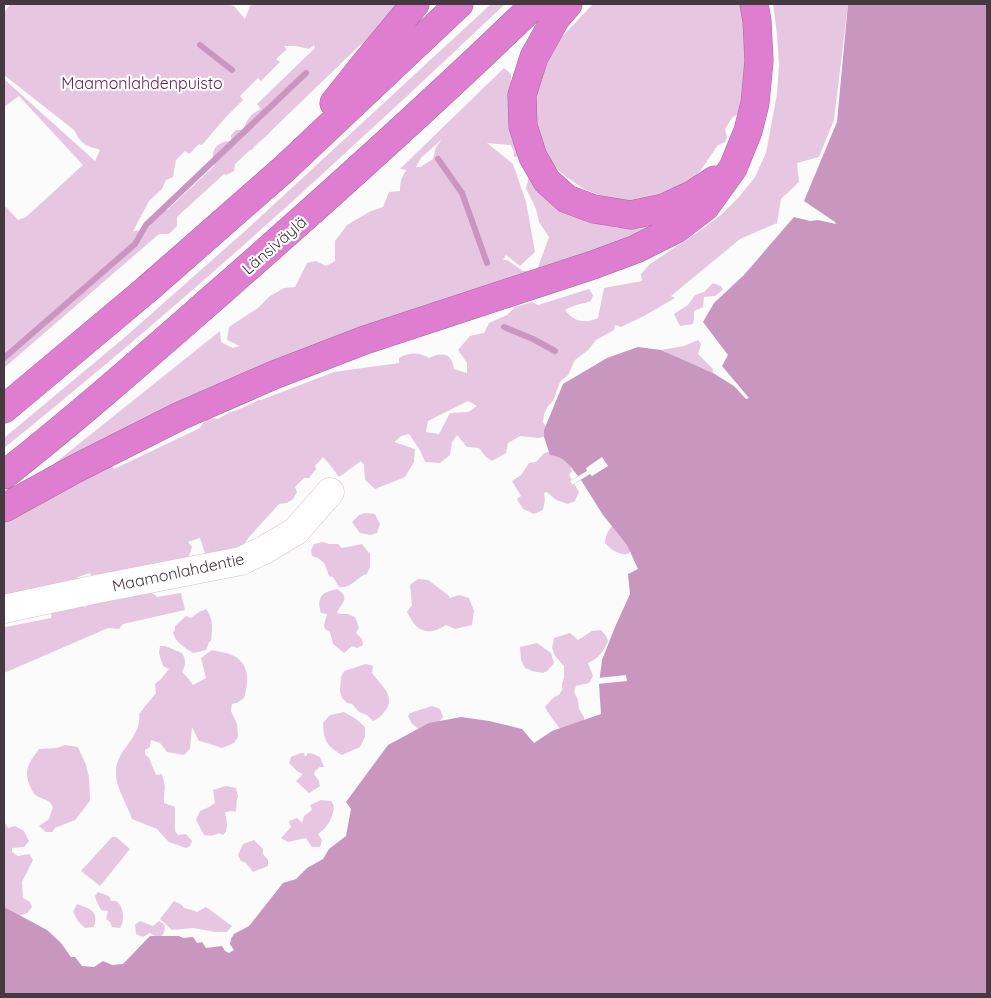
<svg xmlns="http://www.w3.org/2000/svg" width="991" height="998" font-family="Quicksand,sans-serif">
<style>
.green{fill:#e7c6e1;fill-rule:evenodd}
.water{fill:#c896bf}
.pier{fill:#fbfbfb}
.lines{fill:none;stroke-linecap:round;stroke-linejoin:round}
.stream{stroke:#c896bf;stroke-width:6}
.minor-casing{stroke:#d9bdd3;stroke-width:29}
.highway-casing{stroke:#a9669e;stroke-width:29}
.minor{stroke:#fff;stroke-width:28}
.highway{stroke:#df7ed0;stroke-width:28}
.labels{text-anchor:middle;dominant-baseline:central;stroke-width:4.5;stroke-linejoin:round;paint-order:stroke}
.park-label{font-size:16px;fill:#612559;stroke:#fff}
.street-label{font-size:16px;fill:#443841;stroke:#fff}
</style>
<rect width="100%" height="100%" fill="#fbfbfb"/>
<!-- green -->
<path class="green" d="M 10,4 L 226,4 L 234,6 L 245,19 L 251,4 L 402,4 L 374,31 L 372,37 L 359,46 L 271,131 C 266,138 257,142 252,150 L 250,150 L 235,164 L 234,171 L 226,175 L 224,174 L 177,217 L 177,226 L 169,234 L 159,234 L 4,368 L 4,209 L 6,207 L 18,220 L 26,217 L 83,165 L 19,96 L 4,107 L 4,79 L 95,161 L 100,150 C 96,148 92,148 88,146 C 81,143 77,136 74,130 L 4,75 L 4,13 ZM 314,45 L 315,48 L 257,104 L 261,109 C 250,114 247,120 243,130 L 236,130 L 231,135 L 231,141 C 215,141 210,152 214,166 L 167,210 L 159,209 L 150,219 L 151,225 L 145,230 L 133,231 L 149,201 L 162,189 L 166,180 L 173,177 L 176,160 L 185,151 L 189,154 L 199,144 L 202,145 L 225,118 L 243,100 L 240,96 L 258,78 L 261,81 L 280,62 L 276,59 L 287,49 L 284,46 L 296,46 L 309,49 Z
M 491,4 L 505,4 C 443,63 380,121 317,179 C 215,272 111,362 4,448 L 4,438 L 124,338 L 245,231 Z
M 593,4 L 746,4 L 753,57 L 739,113 L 732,118 L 725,129 L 727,137 L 725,142 L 718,145 L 700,171 L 687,184 L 648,200 L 631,201 L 607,198 L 584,189 L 565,176 L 549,161 L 537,141 L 535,85 L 557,42 Z
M 773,4 L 848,4 L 834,120 L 819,157 L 797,163 L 799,182 L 781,199 L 777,223 L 740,239 L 671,296 L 675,298 L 644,316 L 621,327 L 615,325 L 614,330 L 596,340 L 588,350 L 575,360 L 568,375 L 560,382 L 553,401 L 548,406 L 544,414 L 543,422 L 547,429 L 546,436 L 539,438 L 520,436 L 508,443 L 506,453 L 492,461 L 486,457 L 479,448 L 467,447 L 457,435 L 452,442 L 450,455 L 440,463 L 425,462 L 420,450 L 409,434 L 401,436 L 394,442 L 415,449 L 414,462 L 405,477 L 375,489 L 365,480 L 364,465 L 361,461 L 339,477 C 334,470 329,464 323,457 L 315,466 L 316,469 L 309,478 L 304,478 L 295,487 L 297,492 L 293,499 L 287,503 L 279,504 L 250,536 L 240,549 L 217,554 L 205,553 L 200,538 L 188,542 L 192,547 L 189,556 L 185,559 L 92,577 L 90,573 L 78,577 L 78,580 L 4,598 L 4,522 L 29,507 L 111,464 L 114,469 L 200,428 C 205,419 209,417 218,419 L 230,412 L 235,411 L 259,400 L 261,400 L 334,372 L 399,363 L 399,358 C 409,352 420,352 429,358 C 442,352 452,353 454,369 L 467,373 L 467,363 L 458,350 L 470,336 L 484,333 L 489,323 L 507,315 L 515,307 L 532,302 L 538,305 L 589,289 L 593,295 L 591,301 C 583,304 572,305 565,310 C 575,322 583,324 598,318 L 604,288 L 642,281 L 641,274 L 650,264 L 701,230 L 722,214 L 739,197 L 755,177 L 766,153 L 777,94 L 779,65 L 777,34 ZM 468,401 L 477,406 L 468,412 L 450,413 L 439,434 L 426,432 L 428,421 Z
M 504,68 L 511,74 L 511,115 L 591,220 L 618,228 L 637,226 L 659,222 L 656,229 L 57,472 L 50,467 L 220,331 L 221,342 L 233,348 L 240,346 L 227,340 L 229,327 L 258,308 L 270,296 L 284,288 L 295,287 L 307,263 L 316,261 L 326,266 L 335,261 L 335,241 L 347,225 L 371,211 L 383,207 L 389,192 L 400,191 C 400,183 401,176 407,170 L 400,169 ZM 442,139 L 436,147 L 433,159 L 420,167 L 416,167 L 421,158 ZM 487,143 L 511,145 L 514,152 L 514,157 L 519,156 C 528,170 531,172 526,188 L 536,209 L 539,222 L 549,237 L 537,270 L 523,271 L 507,260 L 503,260 L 506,255 L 520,266 L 535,252 L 526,202 L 513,164 Z
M 713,283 L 721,286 L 723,290 L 715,296 L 704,297 L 703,307 L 694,311 L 694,318 L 693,324 L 680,326 L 674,314 L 688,305 L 695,295 L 704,292 Z
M 698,340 L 701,344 L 698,354 L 713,369 L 713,373 L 661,350 L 684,346 Z
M 556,451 L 566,455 L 572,471 L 569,475 L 579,492 L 575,501 L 568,504 L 556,500 L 547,492 L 544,493 L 545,500 L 543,510 L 534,514 L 523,509 L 517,499 L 521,496 L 512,481 L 521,475 L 529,463 L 536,462 L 544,453 Z
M 365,513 L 375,514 L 380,524 L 377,533 L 370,535 L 360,533 L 352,522 L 359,515 Z
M 617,523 L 636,545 L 628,554 C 619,555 611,550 605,543 C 606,533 609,528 617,523 Z
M 323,542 L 329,544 L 338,544 L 342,548 L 362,544 L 370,554 L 370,567 L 367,574 C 357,576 352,589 339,587 L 333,577 L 329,576 C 325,564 325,560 312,556 L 311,550 L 314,544 Z
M 418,579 L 428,580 L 448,595 L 450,598 L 459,595 L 469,598 L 474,611 L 472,625 L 455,629 L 446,625 C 437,631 426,635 416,626 C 413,623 410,617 407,612 L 412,605 L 410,585 Z
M 140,586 L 155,595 L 157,597 L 181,593 L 185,610 L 123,624 L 119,629 L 108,628 L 4,673 L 4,626 L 6,627 L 51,618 L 52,608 L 79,603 L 85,608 L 90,599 Z
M 337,589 C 350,597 343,602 337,612 L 339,614 L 348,614 L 355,617 L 359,628 L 356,633 L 362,639 L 363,645 L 357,648 L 352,646 L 344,653 L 333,644 L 330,632 L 325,629 L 324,625 L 327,614 L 321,613 C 316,597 322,592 337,589 Z
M 206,609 C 214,619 212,630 211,641 L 209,642 L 206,650 L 193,653 C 185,648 174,641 173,632 L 175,630 L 175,626 L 186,616 L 191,618 L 199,612 Z
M 601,630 L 606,636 L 608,641 C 604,651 598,659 588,663 L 593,676 L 589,683 L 576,686 L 574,692 L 578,700 L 579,709 L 584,717 L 584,725 L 564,735 C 558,725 550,717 545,707 L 554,697 L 559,695 L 562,690 L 562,683 L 564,678 L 564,666 L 555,656 L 552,648 L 554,638 L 570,633 L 578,640 L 592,631 Z
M 537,643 L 551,653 L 554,663 L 547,671 L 543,673 L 532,671 L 525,668 L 521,660 L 520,647 Z
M 160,646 L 165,646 L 182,653 C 186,660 186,665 182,672 L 187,677 L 193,685 L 206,678 L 201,658 L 212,650 C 220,652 229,653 236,657 C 251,668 248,683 244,698 L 237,703 L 232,704 L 231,711 L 237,724 L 238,737 L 234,743 L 222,748 L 207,743 L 199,741 L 192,727 L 190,749 L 184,755 L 167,752 L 160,743 L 151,740 L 150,747 L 145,750 L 145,754 L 149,758 L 156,775 L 162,774 L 165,786 L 164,795 L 164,803 L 175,807 L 175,831 L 178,835 L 186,834 L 192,841 L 190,846 L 186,848 L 169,842 L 164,837 L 157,829 L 132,819 C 127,803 115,788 116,771 C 116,750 142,737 139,714 L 156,693 L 155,684 L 161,679 L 169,669 L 163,666 L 159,653 Z
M 366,664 L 373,666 L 372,673 C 380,685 397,695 385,711 C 382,715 378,719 373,721 L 367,715 L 359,712 L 352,704 L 347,703 L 342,698 L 340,691 L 341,677 L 344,671 Z
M 432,706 L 440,709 L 443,717 L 437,724 L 425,734 L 412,724 L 408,716 L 410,713 Z
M 344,712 L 356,719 L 365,727 L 365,737 L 360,747 L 342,755 C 326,745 324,741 323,723 L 330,715 Z
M 65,745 L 78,747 L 86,765 L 89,777 L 90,801 L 75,820 L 55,828 L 52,832 L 46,832 L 39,826 L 49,819 L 53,807 C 48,798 45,801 37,796 C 33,794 32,790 30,786 C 23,769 29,763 39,749 L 57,748 Z
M 301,753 L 304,753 L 305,757 L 308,753 L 314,754 L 320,757 L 324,767 L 320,767 L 315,771 L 314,774 L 319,781 L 320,786 L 309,793 L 296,781 L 303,774 L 297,771 L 289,763 L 291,757 Z
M 226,786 L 236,788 L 238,797 C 235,801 238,807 235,812 L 232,811 L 225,812 C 226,820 230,828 223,835 L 219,833 C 214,836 210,836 204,835 L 196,820 L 200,811 L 209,807 L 215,803 L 213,790 Z
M 321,800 L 331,801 L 334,806 C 333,818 328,827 318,834 L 322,840 L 320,847 L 312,847 L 306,838 L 288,842 L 281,838 L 291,827 L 289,821 L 297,818 L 302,823 L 304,816 L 312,810 L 310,805 Z
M 4,821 L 8,828 L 15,826 L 24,831 L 29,841 L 24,847 L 12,848 L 12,852 L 18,856 L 29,854 L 33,860 L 22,882 L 23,898 L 30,902 L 32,907 L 27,913 L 16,917 L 4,909 Z
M 112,837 L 116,837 L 130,849 L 100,886 L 81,871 Z
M 254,840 L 263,849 L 263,854 L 268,860 L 268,866 L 253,872 L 246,863 L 241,861 L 238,855 L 243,844 Z
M 98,892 L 109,896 L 111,901 L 116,901 C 124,906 125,920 120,928 L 112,927 L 110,922 L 106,919 L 108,911 L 101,910 L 96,900 L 95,896 Z
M 174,901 L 182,905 L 184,908 L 192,910 L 197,912 L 206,907 L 232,926 L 227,932 L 215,932 L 193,928 L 172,930 L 160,919 Z
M 77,904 C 90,909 99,910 94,927 L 85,928 L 78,921 L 73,912 Z
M 140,921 L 153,926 L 159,921 L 164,924 C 166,930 164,934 159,938 L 150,933 L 143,937 L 136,934 L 135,925 Z"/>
<!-- water -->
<path class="water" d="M 848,4 L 987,4 L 987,994 L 4,994 L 4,907 L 47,930 L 61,943 L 71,957 L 75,957 L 82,966 L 94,967 L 103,961 L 112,965 L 123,964 L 150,936 L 179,936 L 183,938 L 193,937 L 197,943 L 202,942 L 206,948 L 222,946 L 225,951 L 229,953 L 234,950 L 230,944 L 231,939 L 234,934 L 249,926 L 283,883 L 296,879 L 307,868 L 323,859 L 329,849 L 346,836 L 351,809 L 346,802 L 388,745 L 429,723 L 461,717 L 489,721 L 522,729 L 534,743 L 552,731 L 601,714 L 599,684 L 602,660 L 615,627 L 630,594 L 628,574 L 638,569 L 627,545 L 603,515 L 581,480 L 572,485 L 570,481 L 578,476 C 569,465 565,457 550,455 L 544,437 L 544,430 L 563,384 L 607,358 L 638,347 L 661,350 L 713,373 L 734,386 L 746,399 L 749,398 L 722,366 L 728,355 L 703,322 L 714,303 L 744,275 L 794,217 L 810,221 L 818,220 L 836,224 L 835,222 L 804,201 L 837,122 Z"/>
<!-- pier -->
<path class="pier" d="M 602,457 L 608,466 L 592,476 L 590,474 L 572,485 L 570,481 L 587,471 L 586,468 Z
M 626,675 L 627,681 L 597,684 L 598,678 Z"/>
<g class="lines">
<!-- stream -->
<path class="stream" d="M 200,45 L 232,70
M 438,159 L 462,193 L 487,263
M 504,327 L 533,339 L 555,351
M 4,358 L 135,244 L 146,225 L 306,73"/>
<defs>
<path id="minor" d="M 4,609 L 97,589 L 241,561 L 264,550 L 296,531 L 330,492"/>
<path id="highway" d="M 568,4 L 556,18 L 534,57 L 522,95 L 523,126 L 533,157 L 547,181 L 567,199 L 594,209 L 631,215 L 664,208 L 692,195 L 715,180
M 334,103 L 365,64 L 415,4
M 4,409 L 146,290 L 284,169 L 459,4
M 4,475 C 78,417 149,354 220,292 C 327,198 433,103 535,4
M 4,508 L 75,469 L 180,416 L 274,375 L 365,340 L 593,265 L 636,249 L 676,229 L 705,207 L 733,168 L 748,131 L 755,103 L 759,61 L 757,21 L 754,4"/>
</defs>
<!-- minor casing -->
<use href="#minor" class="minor-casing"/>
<!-- highway casing -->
<use href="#highway" class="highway-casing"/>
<!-- minor -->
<use href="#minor" class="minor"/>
<!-- highway -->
<use href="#highway" class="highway"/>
</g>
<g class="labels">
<!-- park labels -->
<g class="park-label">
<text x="142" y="83">Maamonlahdenpuisto</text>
</g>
<!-- street labels -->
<g class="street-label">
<text transform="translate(274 245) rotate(-41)">Länsiväylä</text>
<text transform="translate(178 572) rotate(-12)">Maamonlahdentie</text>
</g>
</g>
<!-- border -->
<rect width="991" height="998" fill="none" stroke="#443841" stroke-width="10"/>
</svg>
